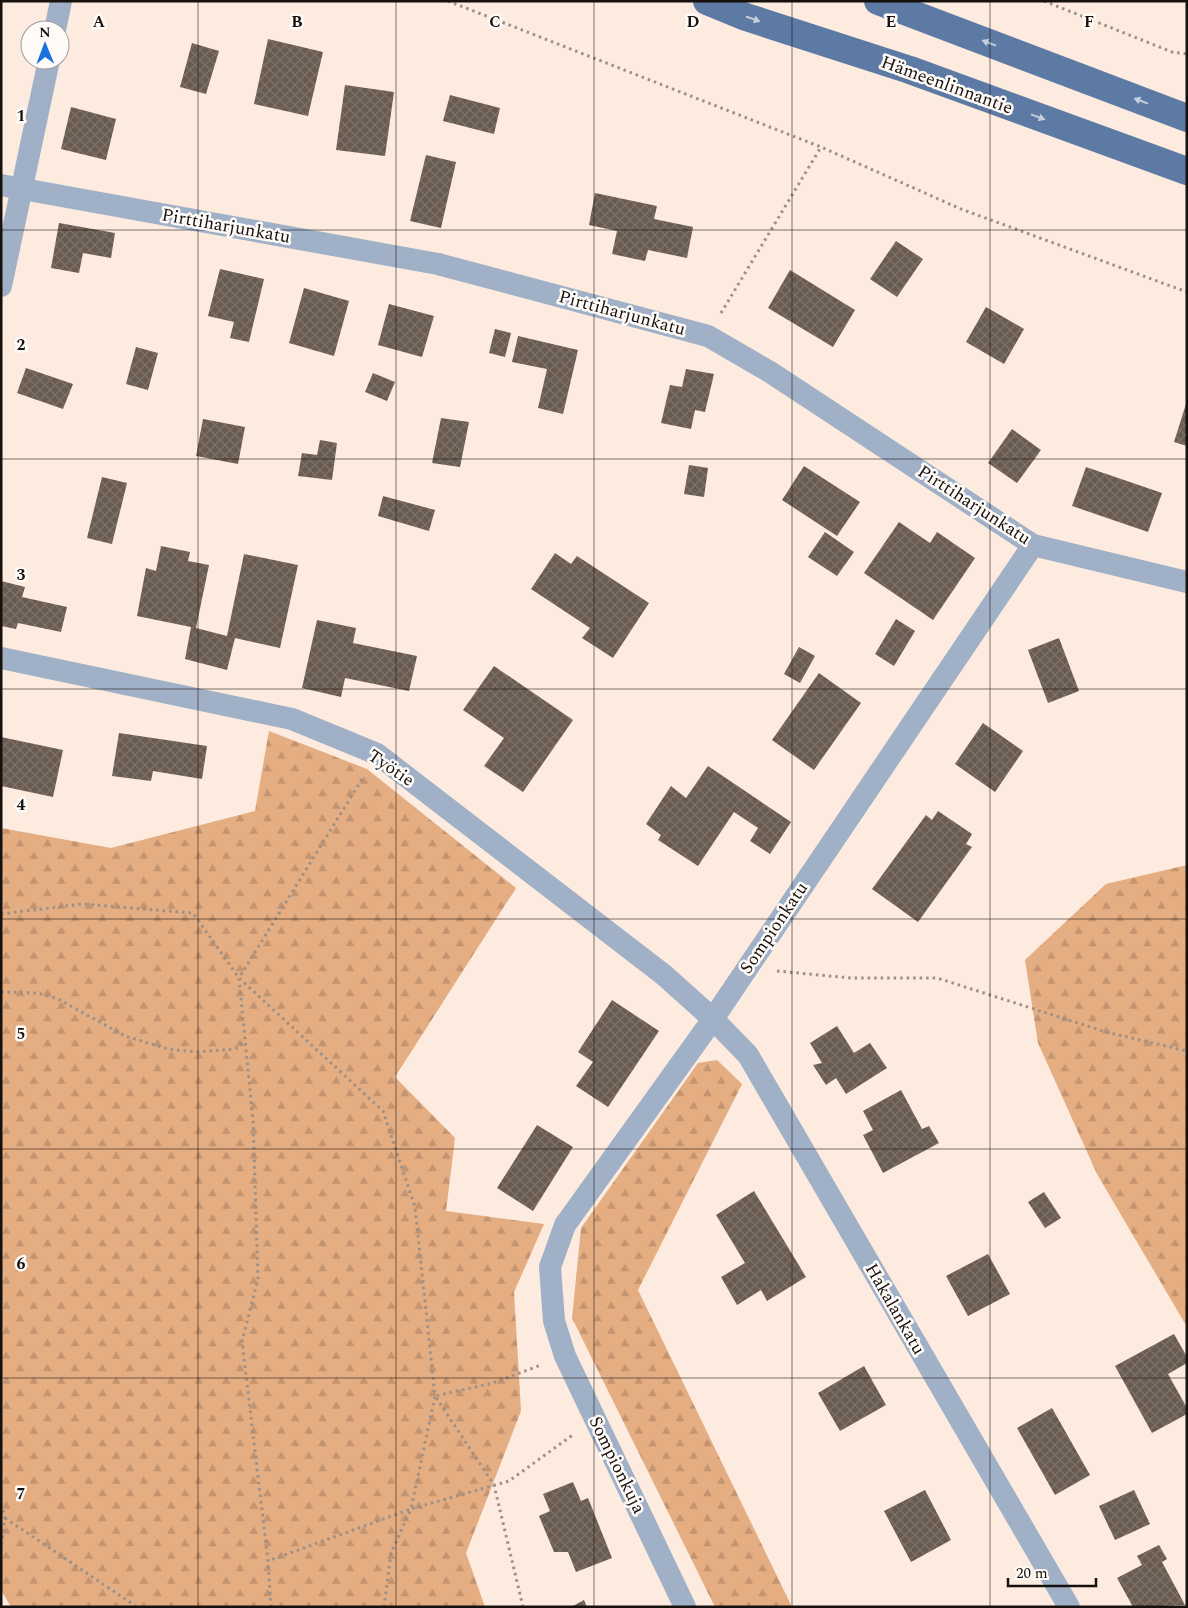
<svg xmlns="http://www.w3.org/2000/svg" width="1188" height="1608" font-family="Spectral,serif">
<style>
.forest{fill:url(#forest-firs)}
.building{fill:url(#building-cross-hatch)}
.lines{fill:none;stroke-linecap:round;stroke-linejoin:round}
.path{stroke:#9c9087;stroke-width:3;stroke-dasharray:2.5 4;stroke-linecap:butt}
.street{stroke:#9fb0c7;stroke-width:22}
.primary{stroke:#5c7aa3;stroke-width:28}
.oneway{fill:#c6cedb}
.grid{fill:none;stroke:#17110d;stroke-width:1;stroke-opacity:0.55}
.labels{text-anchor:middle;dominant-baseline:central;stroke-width:5;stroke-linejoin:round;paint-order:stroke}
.street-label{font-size:18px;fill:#17110d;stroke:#fffbf9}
.grid-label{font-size:16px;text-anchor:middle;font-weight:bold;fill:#17110d;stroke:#fffbf9;stroke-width:5;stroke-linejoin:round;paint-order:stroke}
</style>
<defs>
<pattern id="forest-firs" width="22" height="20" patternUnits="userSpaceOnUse" patternTransform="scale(1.25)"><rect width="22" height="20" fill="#e4ad82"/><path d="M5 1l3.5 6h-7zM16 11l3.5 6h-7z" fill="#c3946f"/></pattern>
<pattern id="building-cross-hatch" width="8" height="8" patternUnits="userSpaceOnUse" patternTransform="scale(1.25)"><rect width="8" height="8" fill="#695b50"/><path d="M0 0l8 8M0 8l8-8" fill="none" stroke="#7d726a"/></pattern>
</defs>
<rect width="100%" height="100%" fill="#fcebde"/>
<!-- forest -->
<path class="forest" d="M 269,731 L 367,769 L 516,888 L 395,1077 L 455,1138 L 446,1211 L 544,1224 L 514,1292 L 521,1411 L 466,1553 L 485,1607 L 11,1607 L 1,1590 L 1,828 L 111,848 L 255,811 Z
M 1187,865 L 1187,1327 L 1097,1174 L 1038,1043 L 1025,960 L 1106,884 Z
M 717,1060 L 742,1084 L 638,1290 L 792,1607 L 715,1607 L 572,1318 L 581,1228 L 698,1063 Z"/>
<!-- building -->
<path class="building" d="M 268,39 L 323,52 L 308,116 L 254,104 Z
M 192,43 L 219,51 L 206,94 L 180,87 Z
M 345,85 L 394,92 L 385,156 L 336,150 Z
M 450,95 L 500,108 L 494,134 L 443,121 Z
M 71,107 L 116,119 L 106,160 L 61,149 Z
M 426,155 L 456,162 L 441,228 L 410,221 Z
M 595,193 L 657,206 L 654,219 L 693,227 L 687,258 L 648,250 L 645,261 L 612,254 L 617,231 L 589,225 Z
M 59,223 L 115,233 L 111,258 L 83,253 L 79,273 L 51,268 Z
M 896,241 L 923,259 L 897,297 L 870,279 Z
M 220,269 L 264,279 L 249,342 L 230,338 L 234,322 L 208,316 Z
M 790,270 L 855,310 L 833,347 L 768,308 Z
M 304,288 L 349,301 L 334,356 L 289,343 Z
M 389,304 L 434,316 L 422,357 L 378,345 Z
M 986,307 L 1024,329 L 1004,364 L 966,342 Z
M 495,329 L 511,333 L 505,357 L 489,353 Z
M 518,336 L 578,350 L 563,414 L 538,408 L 547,369 L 512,362 Z
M 136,347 L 158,353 L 148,390 L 126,384 Z
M 26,368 L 73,384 L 63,409 L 17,393 Z
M 686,369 L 714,374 L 705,412 L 695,410 L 691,429 L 661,423 L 670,385 L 682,387 Z
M 373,373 L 395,382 L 387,401 L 365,392 Z
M 1186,404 L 1187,404 L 1187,446 L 1174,442 Z
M 441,418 L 469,422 L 460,467 L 432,463 Z
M 203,419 L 245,427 L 238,464 L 196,456 Z
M 1012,429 L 1041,450 L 1017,483 L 988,463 Z
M 320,440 L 337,443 L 332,480 L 298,476 L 302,453 L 317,455 Z
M 689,465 L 708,468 L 704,497 L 684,494 Z
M 804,466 L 860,502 L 837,536 L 782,500 Z
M 1086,467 L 1162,493 L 1148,532 L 1072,506 Z
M 102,477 L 127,483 L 112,544 L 87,538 Z
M 383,496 L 435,510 L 429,531 L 378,516 Z
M 899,522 L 930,543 L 937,532 L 975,558 L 933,620 L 864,573 Z
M 825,532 L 854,552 L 837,576 L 808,557 Z
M 161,546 L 190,552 L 188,561 L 209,565 L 196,628 L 227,636 L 244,554 L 298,565 L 280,648 L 235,638 L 227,670 L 185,659 L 191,627 L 137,616 L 146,568 L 156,571 Z
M 555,553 L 571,564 L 577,556 L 649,603 L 613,658 L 582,638 L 590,628 L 531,589 Z
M 1,581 L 25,587 L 22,597 L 67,607 L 61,632 L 18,623 L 16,629 L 1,626 Z
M 896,619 L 915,631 L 894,666 L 875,654 Z
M 317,620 L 356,628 L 353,643 L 417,656 L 409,691 L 345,678 L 341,697 L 302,688 Z
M 1059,638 L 1079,691 L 1048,703 L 1028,650 Z
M 799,647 L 815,656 L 800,683 L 784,674 Z
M 494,666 L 573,720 L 523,792 L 484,766 L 504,738 L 463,710 Z
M 819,673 L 861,703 L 814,770 L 772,740 Z
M 983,723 L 1023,751 L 995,792 L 955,764 Z
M 119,733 L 207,746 L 202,779 L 153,771 L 151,781 L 112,776 Z
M 1,737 L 63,750 L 53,797 L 1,786 Z
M 708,766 L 791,822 L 770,854 L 750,841 L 758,828 L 734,812 L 698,866 L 658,840 L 661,835 L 646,824 L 671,786 L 686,798 Z
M 938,811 L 972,834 L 966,844 L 972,847 L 918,922 L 872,889 L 926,815 L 932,820 Z
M 612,1000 L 659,1031 L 608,1107 L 576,1086 L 593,1062 L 578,1052 Z
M 837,1026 L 854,1053 L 870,1043 L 887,1068 L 846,1094 L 836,1078 L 826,1085 L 813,1065 L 822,1063 L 810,1043 Z
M 901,1090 L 922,1129 L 929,1126 L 939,1143 L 883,1173 L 863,1135 L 873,1130 L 863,1111 Z
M 537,1125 L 573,1147 L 533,1211 L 497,1188 Z
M 754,1191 L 806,1277 L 767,1301 L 761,1290 L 737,1305 L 721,1277 L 745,1263 L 716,1215 Z
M 1044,1192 L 1061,1218 L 1045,1228 L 1028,1202 Z
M 988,1254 L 1010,1294 L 968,1316 L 946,1276 Z
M 1174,1334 L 1187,1357 L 1187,1363 L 1168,1374 L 1187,1408 L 1187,1414 L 1152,1433 L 1115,1366 Z
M 864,1366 L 886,1405 L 840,1431 L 818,1393 Z
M 1052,1408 L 1090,1475 L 1055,1495 L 1017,1428 Z
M 573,1482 L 581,1501 L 588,1498 L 612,1558 L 576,1572 L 568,1552 L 554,1552 L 539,1516 L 550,1511 L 543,1494 Z
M 925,1490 L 951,1540 L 911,1562 L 884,1511 Z
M 1134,1490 L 1150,1524 L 1115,1540 L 1099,1506 Z
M 1159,1545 L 1167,1559 L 1162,1562 L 1185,1605 L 1133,1607 L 1117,1578 L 1142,1565 L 1137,1556 Z
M 584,1600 L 587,1607 L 571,1607 Z"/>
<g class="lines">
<!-- path -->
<path class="path" d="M 448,1 L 821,147 L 961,209 L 1187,292
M 1044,1 L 1172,52 L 1187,54
M 721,313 L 821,147
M 1,914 L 82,904 L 193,913 L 239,978 L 383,1111 L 415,1207 L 435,1396 L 411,1509 L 268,1561
M 777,971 L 851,978 L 937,978 L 1106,1032 L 1187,1051
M 1,992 L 38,993 L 58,999 L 125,1036 L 168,1049 L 196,1052 L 235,1049 L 245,1041
M 1,1504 L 5,1518 L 1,1548
M 5,1518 L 137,1607
M 271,1607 L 268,1561 L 242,1341 L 258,1279 L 253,1121 L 239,978 L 364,776
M 384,1607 L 391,1553 L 411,1509 L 509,1481 L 574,1434
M 523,1607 L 494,1485 L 435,1396 L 493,1383 L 541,1365"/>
<!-- street -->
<path class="street" d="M 55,30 L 61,1
M 1,185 L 438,264 L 708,336 L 770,372 L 1033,545 L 1187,582
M 1,286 L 49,60
M 1,658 L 292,719 L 377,754 L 664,975 L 713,1019 L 748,1055 L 1069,1607
M 685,1607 L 565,1356 L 554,1321 L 550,1267 L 565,1225 L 713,1019 L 1033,545"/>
<!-- primary -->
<path class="primary" d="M 707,1 L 746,17 L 910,70 L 1187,171
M 878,1 L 1187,118"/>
</g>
<!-- one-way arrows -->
<defs><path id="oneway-solid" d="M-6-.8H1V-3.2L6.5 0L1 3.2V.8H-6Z" transform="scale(1.25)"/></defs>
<g class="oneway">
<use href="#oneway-solid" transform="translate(753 19) rotate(19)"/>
<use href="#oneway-solid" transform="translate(989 43) rotate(-159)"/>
<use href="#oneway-solid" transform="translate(1141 101) rotate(-159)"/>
<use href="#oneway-solid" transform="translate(1038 117) rotate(20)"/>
</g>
<!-- grid -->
<path class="grid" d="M 198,1 L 198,1607M 396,1 L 396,1607M 594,1 L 594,1607M 792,1 L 792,1607M 990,1 L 990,1607M 1,230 L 1187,230M 1,459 L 1187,459M 1,689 L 1187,689M 1,919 L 1187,919M 1,1149 L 1187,1149M 1,1378 L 1187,1378"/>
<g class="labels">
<!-- street labels -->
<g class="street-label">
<text transform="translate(947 85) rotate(20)">Hämeenlinnantie</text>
<text transform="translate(226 226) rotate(10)">Pirttiharjunkatu</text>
<text transform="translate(622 313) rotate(15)">Pirttiharjunkatu</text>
<text transform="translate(974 505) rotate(33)">Pirttiharjunkatu</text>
<text transform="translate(391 768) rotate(34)">Työtie</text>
<text transform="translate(774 928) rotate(-56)">Sompionkatu</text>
<text transform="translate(895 1309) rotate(60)">Hakalankatu</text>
<text transform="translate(617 1465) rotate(64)">Sompionkuja</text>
</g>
</g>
<g class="grid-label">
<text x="99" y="27">A</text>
<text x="297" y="27">B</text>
<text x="495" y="27">C</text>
<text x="693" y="27">D</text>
<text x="891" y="27">E</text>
<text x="1089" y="27">F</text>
<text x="21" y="121">1</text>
<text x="21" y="350">2</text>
<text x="21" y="580">3</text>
<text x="21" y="810">4</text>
<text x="21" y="1039">5</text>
<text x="21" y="1269">6</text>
<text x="21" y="1499">7</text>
</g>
<!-- border -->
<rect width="1188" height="1608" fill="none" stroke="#17110d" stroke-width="5"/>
<!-- north arrow -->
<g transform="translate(45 45) rotate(359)"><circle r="24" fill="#fffbf9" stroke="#a29d9b"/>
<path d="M0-4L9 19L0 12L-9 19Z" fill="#1a73dc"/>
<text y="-8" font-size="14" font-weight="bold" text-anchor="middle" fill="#17110d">N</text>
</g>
<!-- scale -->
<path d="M1008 1578v8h88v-8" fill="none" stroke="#17110d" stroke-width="2.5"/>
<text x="1016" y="1578" font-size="15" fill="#17110d" stroke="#fffbf9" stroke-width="4" paint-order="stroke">20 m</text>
</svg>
